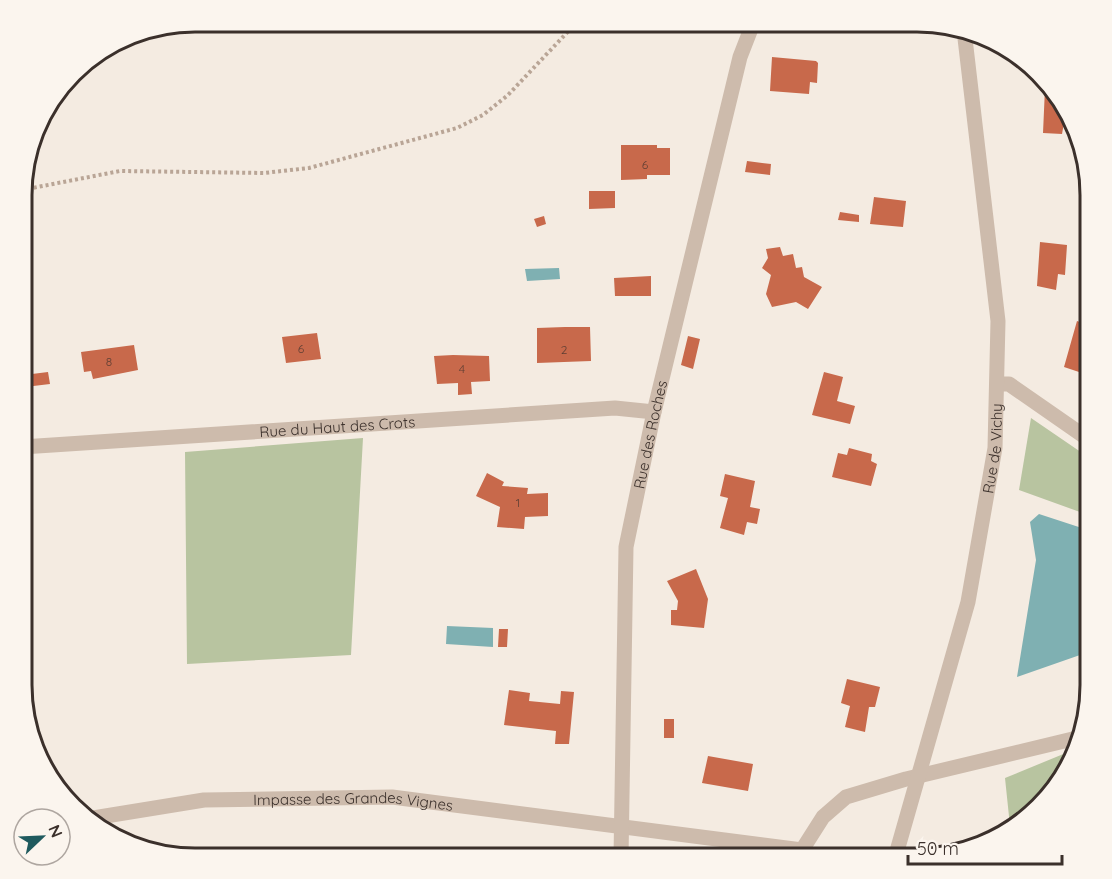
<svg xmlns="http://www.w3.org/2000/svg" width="1112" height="879" font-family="Quicksand,sans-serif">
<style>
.green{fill:#b8c4a0}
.water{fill:#7fb0b2}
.building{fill:#c8694b}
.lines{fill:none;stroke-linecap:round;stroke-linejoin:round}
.path{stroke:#b9a596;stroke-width:4;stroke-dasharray:3 3;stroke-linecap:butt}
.minor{stroke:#cdbbac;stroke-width:15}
.tertiary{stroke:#cdbbac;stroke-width:15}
.labels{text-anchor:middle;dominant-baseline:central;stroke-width:5;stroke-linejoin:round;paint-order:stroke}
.number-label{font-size:12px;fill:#5e3e33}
.street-label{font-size:15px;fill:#3b302b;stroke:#fbf5ee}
.rim{fill:none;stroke:#3b302b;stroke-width:3}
</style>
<rect width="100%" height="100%" fill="#f4ebe1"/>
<!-- green -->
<path class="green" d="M 1031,418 L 1091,459 L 1091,516 L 1019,490 Z
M 363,438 L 351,655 L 187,664 L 185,452 Z
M 1078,748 L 1048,799 L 1010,826 L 1005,778 Z"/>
<!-- water -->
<path class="water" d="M 559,268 L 560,279 L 527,281 L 525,269 Z
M 1039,514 L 1091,531 L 1091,646 L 1080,655 L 1017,677 L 1036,560 L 1030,522 Z
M 447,626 L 493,628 L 493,647 L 446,644 Z"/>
<!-- building -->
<path class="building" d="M 772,57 L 816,61 L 818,63 L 817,83 L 810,82 L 809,94 L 770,91 Z
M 1045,88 L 1049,88 L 1075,124 L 1064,123 L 1062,134 L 1043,133 Z
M 621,145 L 657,145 L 657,148 L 670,148 L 670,175 L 647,175 L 647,179 L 621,180 Z
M 747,161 L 771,164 L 770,175 L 745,172 Z
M 589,191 L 615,191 L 615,208 L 589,209 Z
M 874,197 L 906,201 L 903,227 L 870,224 Z
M 840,212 L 859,215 L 859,222 L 838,220 Z
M 544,216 L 546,224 L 537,227 L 534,219 Z
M 1040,242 L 1067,245 L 1065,275 L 1058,274 L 1056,290 L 1037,286 Z
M 780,247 L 783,256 L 793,254 L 796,268 L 802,267 L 804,277 L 822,287 L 808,309 L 796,302 L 772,307 L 766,294 L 771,275 L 762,268 L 768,258 L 766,249 Z
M 651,276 L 651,296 L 615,296 L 614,278 Z
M 1077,321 L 1091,326 L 1091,376 L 1064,367 Z
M 565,327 L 590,327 L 591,361 L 537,363 L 537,328 Z
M 317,333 L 321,359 L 286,363 L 282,337 Z
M 688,336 L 700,339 L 693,369 L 681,365 Z
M 134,345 L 138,370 L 93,379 L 91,371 L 84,372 L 81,352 Z
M 453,355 L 489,356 L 490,381 L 471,382 L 472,394 L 458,395 L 458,383 L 437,384 L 434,356 Z
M 48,372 L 50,384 L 25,387 L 24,375 Z
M 824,372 L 843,377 L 837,401 L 855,406 L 850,424 L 812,415 Z
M 849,448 L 872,454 L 871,461 L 877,464 L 871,486 L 832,477 L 838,453 L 847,455 Z
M 487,473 L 504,482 L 502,486 L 528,488 L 527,494 L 548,493 L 548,516 L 525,517 L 524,529 L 497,527 L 500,507 L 476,496 Z
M 725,474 L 755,481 L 750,507 L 760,509 L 757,524 L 747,522 L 744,535 L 720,528 L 728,498 L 720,496 Z
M 696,569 L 708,599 L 704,628 L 671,625 L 671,610 L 677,610 L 678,601 L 667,581 Z
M 499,629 L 508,629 L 507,647 L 498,647 Z
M 847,679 L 880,687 L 875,707 L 869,707 L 865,732 L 845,727 L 850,706 L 841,703 Z
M 509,690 L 530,693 L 529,701 L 560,704 L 561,691 L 574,692 L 569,744 L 555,744 L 556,731 L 504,725 Z
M 664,719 L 674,719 L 674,738 L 664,738 Z
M 708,756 L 753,764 L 748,791 L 702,783 Z"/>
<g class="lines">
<!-- path -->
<path class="path" d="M 22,190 L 120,171 L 264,173 L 309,168 L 457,128 L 483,115 L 508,95 L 578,21"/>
<!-- minor -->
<g class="minor">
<path d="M 998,384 L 1009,384 L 1091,441"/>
<path id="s1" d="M 22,447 L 615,408 L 654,412"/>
<path id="s2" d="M 87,819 L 204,800 L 392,797 L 802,850"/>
<path id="s3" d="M 621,858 L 626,547 L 654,412 L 740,57 L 754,21"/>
<path d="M 803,858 L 802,850 L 823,817 L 846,797 L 906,779 L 1081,737"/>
</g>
<!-- tertiary -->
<path class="tertiary" id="s4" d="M 895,858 L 968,602 L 995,448 L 998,321 L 964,30"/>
</g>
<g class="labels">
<!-- number labels -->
<g class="number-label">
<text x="645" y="164">6</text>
<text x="301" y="348">6</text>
<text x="564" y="349">2</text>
<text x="109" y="361">8</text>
<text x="462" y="368">4</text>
<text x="518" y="502">1</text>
</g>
<!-- street labels -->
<g class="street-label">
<text stroke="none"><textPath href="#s1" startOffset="316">Rue du Haut des Crots</textPath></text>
<text stroke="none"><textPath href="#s3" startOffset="426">Rue des Roches</textPath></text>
<text stroke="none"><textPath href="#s4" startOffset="422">Rue de Vichy</textPath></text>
<text stroke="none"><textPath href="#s2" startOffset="268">Impasse des Grandes Vignes</textPath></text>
</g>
</g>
<!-- crop -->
<path d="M0 0H1112V879H0ZM195 32H917A163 163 0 0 1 1080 195V685A163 163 0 0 1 917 848H195A163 163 0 0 1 32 685V195A163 163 0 0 1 195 32Z" fill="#fbf5ee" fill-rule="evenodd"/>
<path class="rim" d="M195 32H917A163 163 0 0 1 1080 195V685A163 163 0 0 1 917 848H195A163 163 0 0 1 32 685V195A163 163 0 0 1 195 32Z"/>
<!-- north arrow -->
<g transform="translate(42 837) rotate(67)"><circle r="28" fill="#fbf5ee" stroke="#aea6a0" stroke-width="1.5"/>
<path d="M0-4.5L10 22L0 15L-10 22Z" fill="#1f5a5e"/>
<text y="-9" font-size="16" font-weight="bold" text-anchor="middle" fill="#3b302b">N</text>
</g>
<!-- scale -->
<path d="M908 855v9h154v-9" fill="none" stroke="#3b302b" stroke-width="3"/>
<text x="917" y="855" font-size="18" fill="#3b302b" stroke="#fbf5ee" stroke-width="4.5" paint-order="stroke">50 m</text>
</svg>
